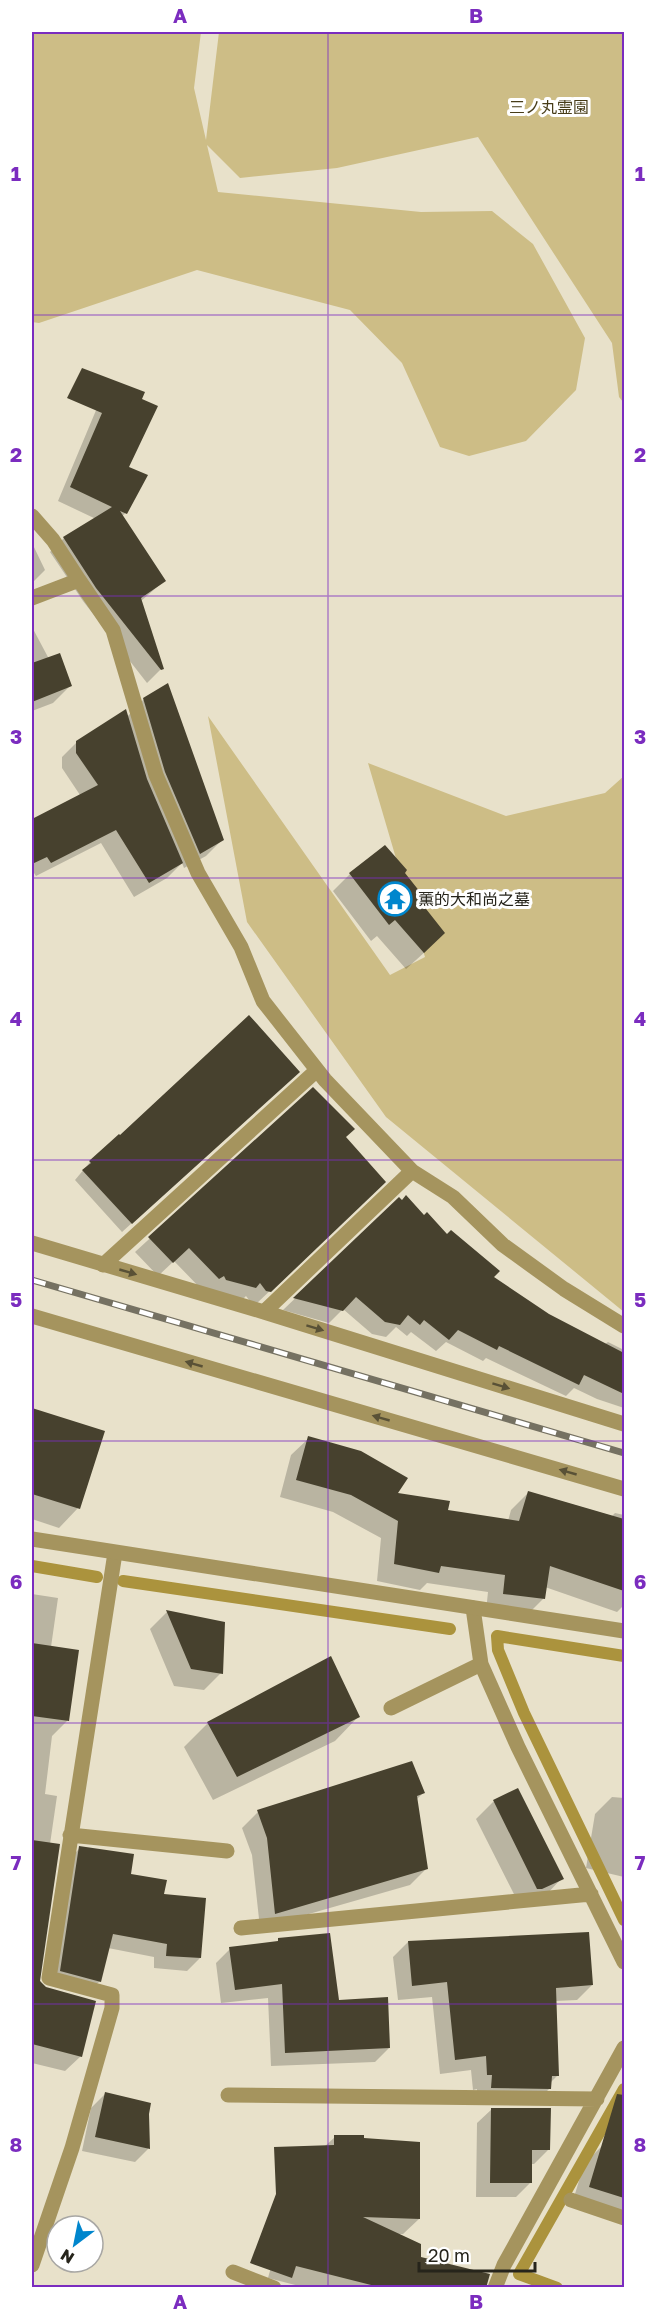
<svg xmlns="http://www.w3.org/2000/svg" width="656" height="2319" font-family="'Golos Text','Noto Sans JP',sans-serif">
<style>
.green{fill:#cdbd86}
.shadow{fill:#0003}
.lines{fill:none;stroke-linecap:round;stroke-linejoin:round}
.stream{stroke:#ab933d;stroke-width:12}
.building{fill:#47412e}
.minor{stroke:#a5945e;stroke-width:15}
.tertiary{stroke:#a5945e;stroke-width:15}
.rail-casing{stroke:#757162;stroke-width:7}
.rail{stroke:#fff;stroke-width:4.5;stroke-dasharray:14;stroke-linecap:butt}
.oneway{fill:#595136}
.grid{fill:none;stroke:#7b2cbf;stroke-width:1.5;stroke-opacity:0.55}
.labels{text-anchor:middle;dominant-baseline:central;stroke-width:6;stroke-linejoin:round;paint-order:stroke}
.park-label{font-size:16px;fill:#473c18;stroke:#fff}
.poi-label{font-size:16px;fill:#26241b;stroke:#fff;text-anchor:start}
.neatline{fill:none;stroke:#7b2cbf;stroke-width:2}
.grid-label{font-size:20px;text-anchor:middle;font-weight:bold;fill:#7b2cbf}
</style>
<rect width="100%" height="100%" fill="#e8e1ca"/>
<!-- green -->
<path class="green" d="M 32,32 L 201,32 L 194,88 L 206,140 L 219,32 L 624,32 L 624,403 L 619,397 L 612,343 L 478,137 L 337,168 L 240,178 L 207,145 L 218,192 L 421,212 L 492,211 L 533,244 L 585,338 L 576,390 L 526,441 L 469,456 L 440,447 L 402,363 L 350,310 L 197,270 L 39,323 L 32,322 Z
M 208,716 L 390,975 L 425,957 L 368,763 L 506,816 L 605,793 L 624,776 L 624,1312 L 386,1117 L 247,922 Z"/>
<!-- shadow -->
<path class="shadow" d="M 102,396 L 127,468 L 126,513 L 122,516 L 164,581 L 141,601 L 162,668 L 147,683 L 83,601 L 50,552 L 64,538 L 96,519 L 58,501 Z
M 32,543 L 45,570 L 32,583 Z
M 32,627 L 49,659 L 70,686 L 53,703 L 32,711 Z
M 144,699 L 222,840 L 206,856 L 184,868 L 182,863 L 167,878 L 134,897 L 101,843 L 36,876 L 32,870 L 32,820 L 80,795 L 62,768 L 62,757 L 77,742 L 127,717 Z
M 350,874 L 404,874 L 417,901 L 426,951 L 406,969 L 377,936 L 371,941 L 333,891 Z
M 289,1081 L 122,1232 L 75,1180 L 90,1162 Z
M 313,1089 L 344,1138 L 370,1196 L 255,1305 L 252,1304 L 246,1296 L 241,1301 L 204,1292 L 174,1261 L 158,1276 L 135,1252 Z
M 399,1199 L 424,1217 L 492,1278 L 548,1315 L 605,1344 L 608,1342 L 624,1350 L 624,1408 L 597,1399 L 574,1388 L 566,1396 L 486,1358 L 483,1361 L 446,1342 L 436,1351 L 411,1332 L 407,1336 L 396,1327 L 386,1337 L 372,1334 L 343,1309 L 329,1323 L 283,1310 Z
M 32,1409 L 103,1432 L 78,1508 L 59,1528 L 32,1519 Z
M 309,1438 L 396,1495 L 447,1511 L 508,1521 L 511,1510 L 529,1492 L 612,1516 L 615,1513 L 624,1515 L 624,1605 L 617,1612 L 545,1587 L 543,1599 L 526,1616 L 486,1611 L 488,1592 L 427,1583 L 420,1590 L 377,1581 L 381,1538 L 333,1512 L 280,1497 L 291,1455 Z
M 32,1594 L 58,1598 L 51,1647 L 67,1721 L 52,1736 L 45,1794 L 57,1796 L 50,1844 L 38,1977 L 81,2056 L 65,2071 L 32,2063 Z
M 167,1612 L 223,1623 L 221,1673 L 204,1690 L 174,1686 L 150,1629 Z
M 358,1717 L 335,1741 L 213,1800 L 184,1747 L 208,1723 Z
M 411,1763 L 423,1793 L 416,1800 L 426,1869 L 410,1885 L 260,1928 L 252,1855 L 242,1828 L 258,1812 Z
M 517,1790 L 562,1878 L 545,1896 L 520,1906 L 476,1819 L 493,1802 Z
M 612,1797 L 624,1798 L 624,1877 L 586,1868 L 595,1814 Z
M 80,1848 L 162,1895 L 200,1958 L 187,1971 L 154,1968 L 154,1957 L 108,1948 L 100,1981 L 86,1994 L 48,1984 L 67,1861 Z
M 279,1940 L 338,2002 L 389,2048 L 375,2062 L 271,2066 L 268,1998 L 221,2003 L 216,1963 L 230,1949 L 275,1943 Z
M 408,1942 L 592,1985 L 577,2000 L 555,2001 L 558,2075 L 550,2083 L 550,2088 L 535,2103 L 477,2102 L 477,2089 L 473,2090 L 471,2070 L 440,2074 L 432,1997 L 398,2000 L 393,1957 Z
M 105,2094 L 147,2113 L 148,2149 L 135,2162 L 82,2151 L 91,2108 Z
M 624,2099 L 624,2221 L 572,2204 L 584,2164 L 602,2146 Z
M 492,2109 L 548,2150 L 534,2164 L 530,2164 L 530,2183 L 516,2197 L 476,2197 L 477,2123 Z
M 335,2137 L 419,2219 L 403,2234 L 395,2234 L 419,2258 L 484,2288 L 307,2288 L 268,2278 L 299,2163 L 324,2147 Z"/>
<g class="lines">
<!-- stream -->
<path class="stream" d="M 32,1566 L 97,1577
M 123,1581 L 450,1629
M 624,1656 L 497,1636 L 498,1650 L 524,1713 L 624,1920
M 557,2288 L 519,2274 L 624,2089"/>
</g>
<!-- building -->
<path class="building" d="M 82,368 L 145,392 L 142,399 L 158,406 L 129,467 L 148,475 L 127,514 L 120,511 L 166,581 L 141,598 L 164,669 L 161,670 L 96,588 L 63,537 L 112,507 L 70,487 L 102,413 L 67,398 Z
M 60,653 L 72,686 L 32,702 L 32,663 Z
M 168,683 L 224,840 L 200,854 L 165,772 L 143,698 Z
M 126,709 L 147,779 L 183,863 L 149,883 L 116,830 L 51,863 L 47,857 L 32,864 L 32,819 L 98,785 L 76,753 L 76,741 Z
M 385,845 L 407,870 L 405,873 L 424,897 L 419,900 L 445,933 L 424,953 L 395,920 L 389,925 L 349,873 Z
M 249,1015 L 300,1072 L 132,1224 L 82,1170 L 91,1163 L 89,1161 L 119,1134 L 120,1135 Z
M 313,1087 L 355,1129 L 346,1137 L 386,1182 L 271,1292 L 266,1291 L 260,1283 L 256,1288 L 226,1280 L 224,1276 L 219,1279 L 189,1248 L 173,1263 L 148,1237 Z
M 406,1195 L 424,1215 L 427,1212 L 447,1234 L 451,1230 L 500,1271 L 494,1277 L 549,1314 L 624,1353 L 624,1394 L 584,1375 L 579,1385 L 499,1346 L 497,1350 L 458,1330 L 449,1340 L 424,1320 L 420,1325 L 408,1315 L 400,1325 L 385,1322 L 356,1297 L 343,1311 L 293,1298 L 399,1197 L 402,1200 Z
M 32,1408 L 105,1431 L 80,1509 L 32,1494 Z
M 308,1436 L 361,1451 L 408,1478 L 398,1493 L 450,1501 L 448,1510 L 519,1521 L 528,1491 L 624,1519 L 624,1591 L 550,1566 L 545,1599 L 503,1594 L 505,1575 L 441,1566 L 439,1573 L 394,1564 L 398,1521 L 351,1495 L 296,1480 Z
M 166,1610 L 225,1622 L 223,1674 L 191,1669 Z
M 32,1643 L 79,1650 L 69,1721 L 32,1716 Z
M 331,1656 L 360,1717 L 237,1777 L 207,1722 Z
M 412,1761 L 425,1793 L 417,1796 L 428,1869 L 275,1914 L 267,1838 L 257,1810 Z
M 518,1788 L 564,1879 L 542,1889 L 537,1889 L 493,1800 Z
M 32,1840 L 60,1844 L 40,1981 L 46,1987 L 96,2001 L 82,2057 L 32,2044 Z
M 79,1846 L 134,1854 L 131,1874 L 167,1880 L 164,1894 L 206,1898 L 201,1958 L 166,1956 L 167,1944 L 113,1934 L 101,1982 L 60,1971 Z
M 589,1932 L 593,1985 L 556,1988 L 559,2076 L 552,2076 L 551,2089 L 491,2088 L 492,2075 L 487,2075 L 486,2056 L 455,2060 L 447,1982 L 412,1986 L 408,1941 Z
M 330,1933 L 339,2000 L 388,1997 L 390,2048 L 285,2053 L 282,1984 L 235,1990 L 229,1947 L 278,1941 L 278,1938 Z
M 105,2092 L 151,2103 L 149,2114 L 150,2149 L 95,2137 Z
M 617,2094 L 624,2095 L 624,2198 L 589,2187 Z
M 491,2108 L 551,2108 L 550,2150 L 532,2150 L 532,2183 L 490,2183 Z
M 334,2135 L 364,2135 L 364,2138 L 420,2142 L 420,2219 L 363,2217 L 421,2244 L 421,2257 L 490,2274 L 486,2288 L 383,2288 L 296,2266 L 292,2278 L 250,2263 L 276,2194 L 274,2147 L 334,2145 Z"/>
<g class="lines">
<!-- minor -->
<path class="minor" d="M 32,516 L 53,540 L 79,580
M 32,598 L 79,580 L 113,630 L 156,775 L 198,873 L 241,947 L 263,1001 L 325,1080 L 412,1171 L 453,1197 L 503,1245 L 564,1289 L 624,1326
M 32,1243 L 264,1312 L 624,1424
M 103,1265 L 317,1070
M 264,1312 L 412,1171
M 32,1316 L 624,1489
M 473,1608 L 481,1664 L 518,1747 L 624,1962
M 391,1708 L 481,1664
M 70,1835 L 227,1851
M 241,1928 L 591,1894
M 228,2095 L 597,2099
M 571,2200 L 624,2218
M 32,2265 L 72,2148 L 112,2008 L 112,1995 L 49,1978 L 115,1553
M 233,2272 L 274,2288
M 495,2288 L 504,2265 L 624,2048"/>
<!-- tertiary -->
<path class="tertiary" d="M 32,1539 L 624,1631"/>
<defs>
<path id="rail" d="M 32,1280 L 624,1453"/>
</defs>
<!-- rail casing -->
<use href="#rail" class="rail-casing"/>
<!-- rail -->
<use href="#rail" class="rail"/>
</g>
<!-- one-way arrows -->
<defs><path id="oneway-solid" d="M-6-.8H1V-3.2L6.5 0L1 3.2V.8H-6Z" transform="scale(1.5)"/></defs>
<g class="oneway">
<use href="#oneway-solid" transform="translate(128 1272) rotate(16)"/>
<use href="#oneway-solid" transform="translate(315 1328) rotate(17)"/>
<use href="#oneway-solid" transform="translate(194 1364) rotate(-164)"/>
<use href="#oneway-solid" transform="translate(501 1386) rotate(17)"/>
<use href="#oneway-solid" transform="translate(381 1418) rotate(-164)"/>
<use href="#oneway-solid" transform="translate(568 1472) rotate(-164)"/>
</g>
<!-- grid -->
<path class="grid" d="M 328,32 L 328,2288M 32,315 L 624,315M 32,596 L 624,596M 32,878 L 624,878M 32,1160 L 624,1160M 32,1441 L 624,1441M 32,1723 L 624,1723M 32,2004 L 624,2004"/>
<!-- icons -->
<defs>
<symbol id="temple-ring" viewBox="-11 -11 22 22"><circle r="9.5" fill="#fff" stroke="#0086cd" stroke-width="1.5"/><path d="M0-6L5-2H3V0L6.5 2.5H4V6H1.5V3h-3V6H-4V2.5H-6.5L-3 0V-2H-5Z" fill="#0086cd"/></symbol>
</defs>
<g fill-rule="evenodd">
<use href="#temple-ring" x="376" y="880" width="38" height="38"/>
</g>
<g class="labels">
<!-- park labels -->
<g class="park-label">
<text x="549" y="107">三ノ丸霊園</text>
</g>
<!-- poi labels -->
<g class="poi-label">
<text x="418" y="899">薫的大和尚之墓</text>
</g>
</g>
<!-- border -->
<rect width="656" height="2319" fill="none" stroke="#ffffff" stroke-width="66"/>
<!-- north arrow -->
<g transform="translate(75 2244) rotate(212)"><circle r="28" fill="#ffffff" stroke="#a8a7a4" stroke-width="1.5"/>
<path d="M0-4.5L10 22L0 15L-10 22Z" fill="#0086cd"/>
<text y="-9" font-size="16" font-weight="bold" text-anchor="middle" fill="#26241b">N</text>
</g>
<!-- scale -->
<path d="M419 2262v9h116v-9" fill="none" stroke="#26241b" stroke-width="3"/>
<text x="428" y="2262" font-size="18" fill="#26241b" stroke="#ffffff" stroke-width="4.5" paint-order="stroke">20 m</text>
<rect x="33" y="33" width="590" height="2253" class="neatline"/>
<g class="grid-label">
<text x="180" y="23">A</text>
<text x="476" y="23">B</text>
<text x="16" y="181">1</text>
<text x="640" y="181">1</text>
<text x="16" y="462">2</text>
<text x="640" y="462">2</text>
<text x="16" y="744">3</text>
<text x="640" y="744">3</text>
<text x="16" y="1026">4</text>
<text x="640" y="1026">4</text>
<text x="16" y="1307">5</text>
<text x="640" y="1307">5</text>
<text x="16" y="1589">6</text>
<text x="640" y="1589">6</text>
<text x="16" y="1870">7</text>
<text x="640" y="1870">7</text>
<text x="16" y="2152">8</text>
<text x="640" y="2152">8</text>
<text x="180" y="2309">A</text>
<text x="476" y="2309">B</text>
</g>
</svg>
